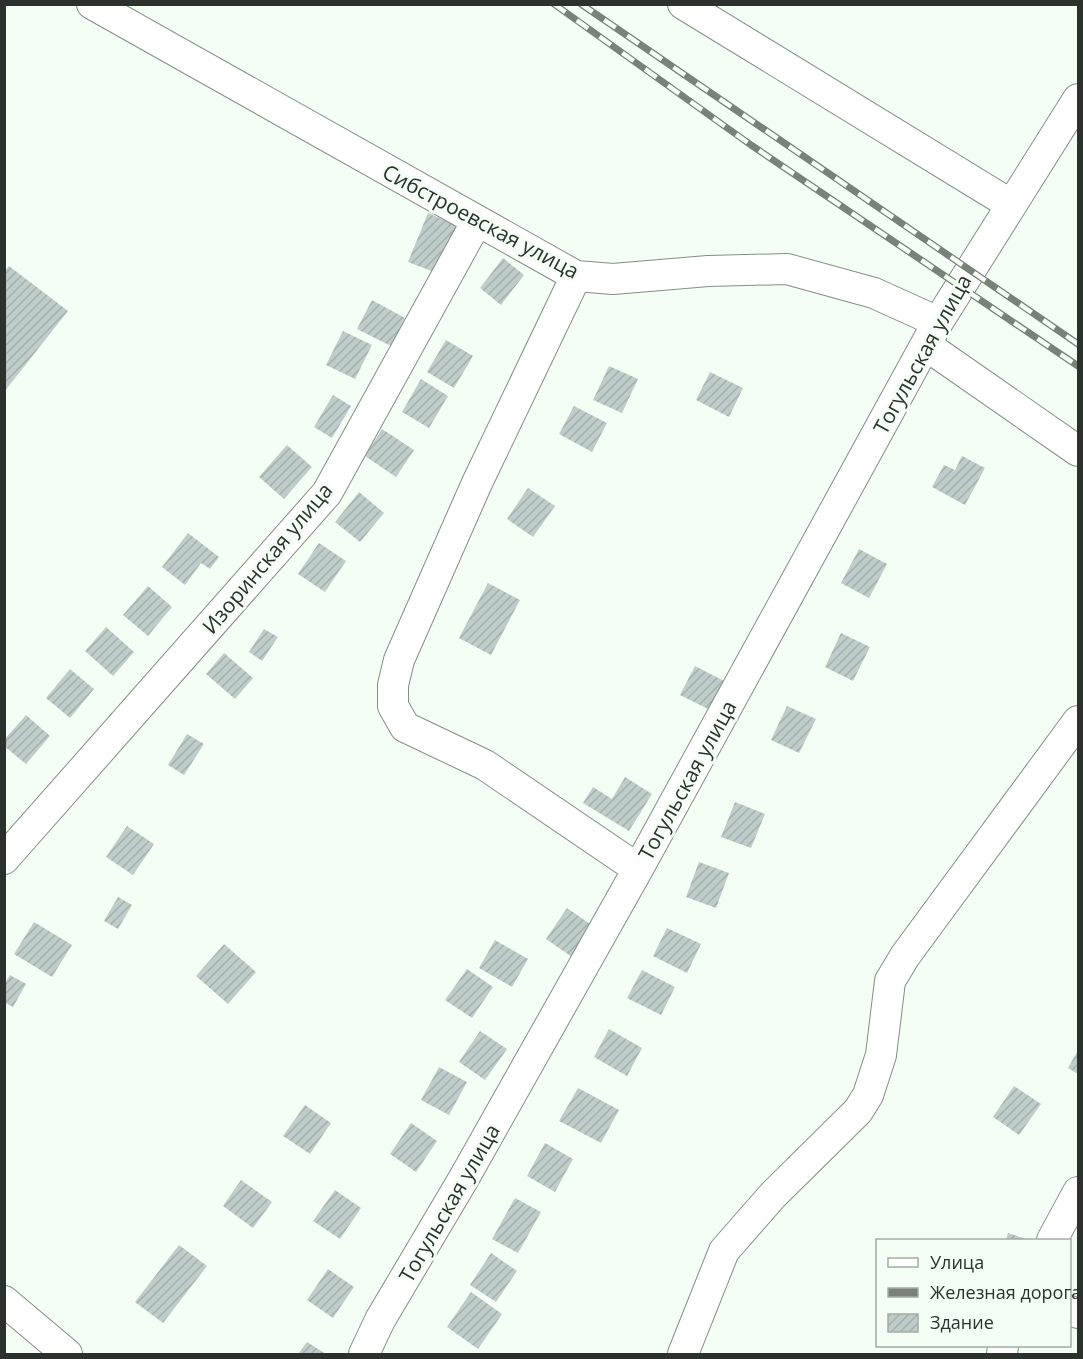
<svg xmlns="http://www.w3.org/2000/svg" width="1083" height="1359" font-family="'Open Sans',sans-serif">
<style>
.building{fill:url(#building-hatch)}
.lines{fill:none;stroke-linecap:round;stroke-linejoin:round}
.minor-casing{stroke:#858e85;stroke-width:32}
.minor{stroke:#fff;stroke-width:30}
.rail-casing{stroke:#7a807a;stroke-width:7}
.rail{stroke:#f4fef4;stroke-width:4.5;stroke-dasharray:14;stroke-linecap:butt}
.labels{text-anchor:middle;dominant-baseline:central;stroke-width:6;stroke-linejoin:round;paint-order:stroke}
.street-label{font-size:21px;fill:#2d312d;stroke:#f4fef4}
</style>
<defs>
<pattern id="building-hatch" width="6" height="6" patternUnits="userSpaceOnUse" patternTransform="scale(1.5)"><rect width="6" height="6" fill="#becdc9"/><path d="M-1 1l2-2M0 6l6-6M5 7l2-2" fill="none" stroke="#a4b0ad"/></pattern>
</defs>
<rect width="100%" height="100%" fill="#f4fef4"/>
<!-- building -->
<path class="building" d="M 428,213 L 458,226 L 439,274 L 408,262 Z
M 503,258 L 524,275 L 501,305 L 480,288 Z
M 9,266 L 68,311 L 4,392 L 4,272 Z
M 372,300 L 405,318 L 391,346 L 357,329 Z
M 343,331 L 372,345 L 355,379 L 326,365 Z
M 446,340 L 473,356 L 454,388 L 427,372 Z
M 609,366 L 638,379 L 622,413 L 593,400 Z
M 710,372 L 743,388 L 729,417 L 696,400 Z
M 421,379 L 448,396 L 429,428 L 402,412 Z
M 333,395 L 351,406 L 332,438 L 314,427 Z
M 574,406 L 607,423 L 592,452 L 559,434 Z
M 382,429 L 414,450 L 396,477 L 365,456 Z
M 287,445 L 312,467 L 284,499 L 259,477 Z
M 962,456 L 985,468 L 965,505 L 932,487 L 944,465 L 955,470 Z
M 528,488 L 555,506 L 533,537 L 507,519 Z
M 359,492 L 384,513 L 360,542 L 335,522 Z
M 188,533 L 219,557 L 210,569 L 201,563 L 185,585 L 162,567 Z
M 319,543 L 346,561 L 325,592 L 298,574 Z
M 859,549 L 887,564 L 869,598 L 841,583 Z
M 488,583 L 520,600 L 491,655 L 459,638 Z
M 148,586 L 172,607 L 148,636 L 123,615 Z
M 106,627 L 134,652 L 113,676 L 85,651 Z
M 264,629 L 278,637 L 262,661 L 249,652 Z
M 841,633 L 870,647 L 853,681 L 825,667 Z
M 224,653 L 253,678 L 235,699 L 206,674 Z
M 695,666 L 728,683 L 714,712 L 680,695 Z
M 70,669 L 94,689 L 70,718 L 46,698 Z
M 787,706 L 816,719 L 799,753 L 771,740 Z
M 26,715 L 50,736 L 26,764 L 4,746 L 4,740 Z
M 187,734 L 204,744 L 184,775 L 168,765 Z
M 625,777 L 652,794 L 629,831 L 583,803 L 593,787 L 612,799 Z
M 735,802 L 765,814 L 751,848 L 721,837 Z
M 127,826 L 154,844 L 133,875 L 106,857 Z
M 699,862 L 729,873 L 716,908 L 686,897 Z
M 118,897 L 132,905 L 118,929 L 104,921 Z
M 567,908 L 593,926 L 572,957 L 546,939 Z
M 34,922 L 72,945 L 52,977 L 14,954 Z
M 667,928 L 701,944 L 687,973 L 653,956 Z
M 495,940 L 528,959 L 512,987 L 479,968 Z
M 224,944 L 256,972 L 228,1004 L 196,976 Z
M 467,969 L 493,987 L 472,1018 L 445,1000 Z
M 642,970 L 675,987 L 661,1015 L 627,998 Z
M 10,975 L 26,984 L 13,1007 L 4,1002 L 4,985 Z
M 609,1029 L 642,1048 L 627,1076 L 594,1057 Z
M 480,1031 L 507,1049 L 485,1080 L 459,1062 Z
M 1078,1050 L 1078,1074 L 1068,1068 Z
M 439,1067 L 467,1082 L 449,1115 L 421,1100 Z
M 1014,1086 L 1041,1104 L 1019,1135 L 993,1117 Z
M 578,1088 L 619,1110 L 601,1143 L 559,1121 Z
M 305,1105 L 331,1123 L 310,1154 L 283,1136 Z
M 411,1123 L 437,1141 L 416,1172 L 390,1154 Z
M 545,1143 L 573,1159 L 555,1192 L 527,1176 Z
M 241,1180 L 272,1202 L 253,1228 L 223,1206 Z
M 335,1190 L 361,1208 L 340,1239 L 313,1221 Z
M 515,1198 L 541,1212 L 518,1253 L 492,1239 Z
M 1008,1233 L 1029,1240 L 1006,1240 Z
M 179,1245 L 207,1266 L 163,1323 L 135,1302 Z
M 491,1253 L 517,1271 L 496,1302 L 470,1285 Z
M 328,1269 L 354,1287 L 333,1318 L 307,1300 Z
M 471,1292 L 502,1314 L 478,1349 L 447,1327 Z
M 307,1342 L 326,1354 L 298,1354 Z"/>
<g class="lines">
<defs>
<path id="minor" d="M 92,4 L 576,276 L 613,279 L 708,271 L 787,269 L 874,293 L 938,322
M 683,4 L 1010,204
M 576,276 L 477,483 L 399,660 L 393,685 L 393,706 L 405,727 L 485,765 L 638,869
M 927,346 L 1078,451
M 4,859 L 327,493 L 477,221
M 1052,1240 L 1078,1192
M 4,1301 L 67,1354
M 1070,1311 L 1078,1313
M 364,1354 L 380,1320 L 464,1178 L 638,869 L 938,322 L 1078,99
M 683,1354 L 724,1251 L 773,1195 L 858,1111 L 868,1095 L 881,1055 L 890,981 L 905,956 L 1078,721
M 1002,1354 L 1003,1346"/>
</defs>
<!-- minor casing -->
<use href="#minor" class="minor-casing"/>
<!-- minor -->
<use href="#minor" class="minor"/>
<defs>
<path id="rail" d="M 554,4 L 751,145 L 1078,366
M 581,4 L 1078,344"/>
</defs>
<!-- rail casing -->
<use href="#rail" class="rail-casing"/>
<!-- rail -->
<use href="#rail" class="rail"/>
</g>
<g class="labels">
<!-- street labels -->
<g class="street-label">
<text transform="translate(481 221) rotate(28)">Сибстроевская улица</text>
<text transform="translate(922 354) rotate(-61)">Тогульская улица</text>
<text transform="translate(267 558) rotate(-50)">Изоринская улица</text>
<text transform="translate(687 780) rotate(-61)">Тогульская улица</text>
<text transform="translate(449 1203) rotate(-60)">Тогульская улица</text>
</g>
</g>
<!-- border -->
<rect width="1083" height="1359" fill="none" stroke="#2d312d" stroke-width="12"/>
<!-- legend -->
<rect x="876" y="1239" width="195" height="108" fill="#f4fef4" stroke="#a4aca4" stroke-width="1.5"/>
<rect x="888" y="1258" width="30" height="9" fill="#ffffff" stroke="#a4aca4" stroke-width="1.5"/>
<text x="930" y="1269" font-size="18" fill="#2d312d">Улица</text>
<rect x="888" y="1288" width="30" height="9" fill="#7a807a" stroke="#a4aca4" stroke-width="1.5"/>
<text x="930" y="1299" font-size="18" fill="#2d312d">Железная дорога</text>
<rect x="888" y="1314" width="30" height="18" fill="url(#building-hatch)" stroke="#a4aca4" stroke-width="1.5"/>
<text x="930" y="1329" font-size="18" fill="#2d312d">Здание</text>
</svg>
